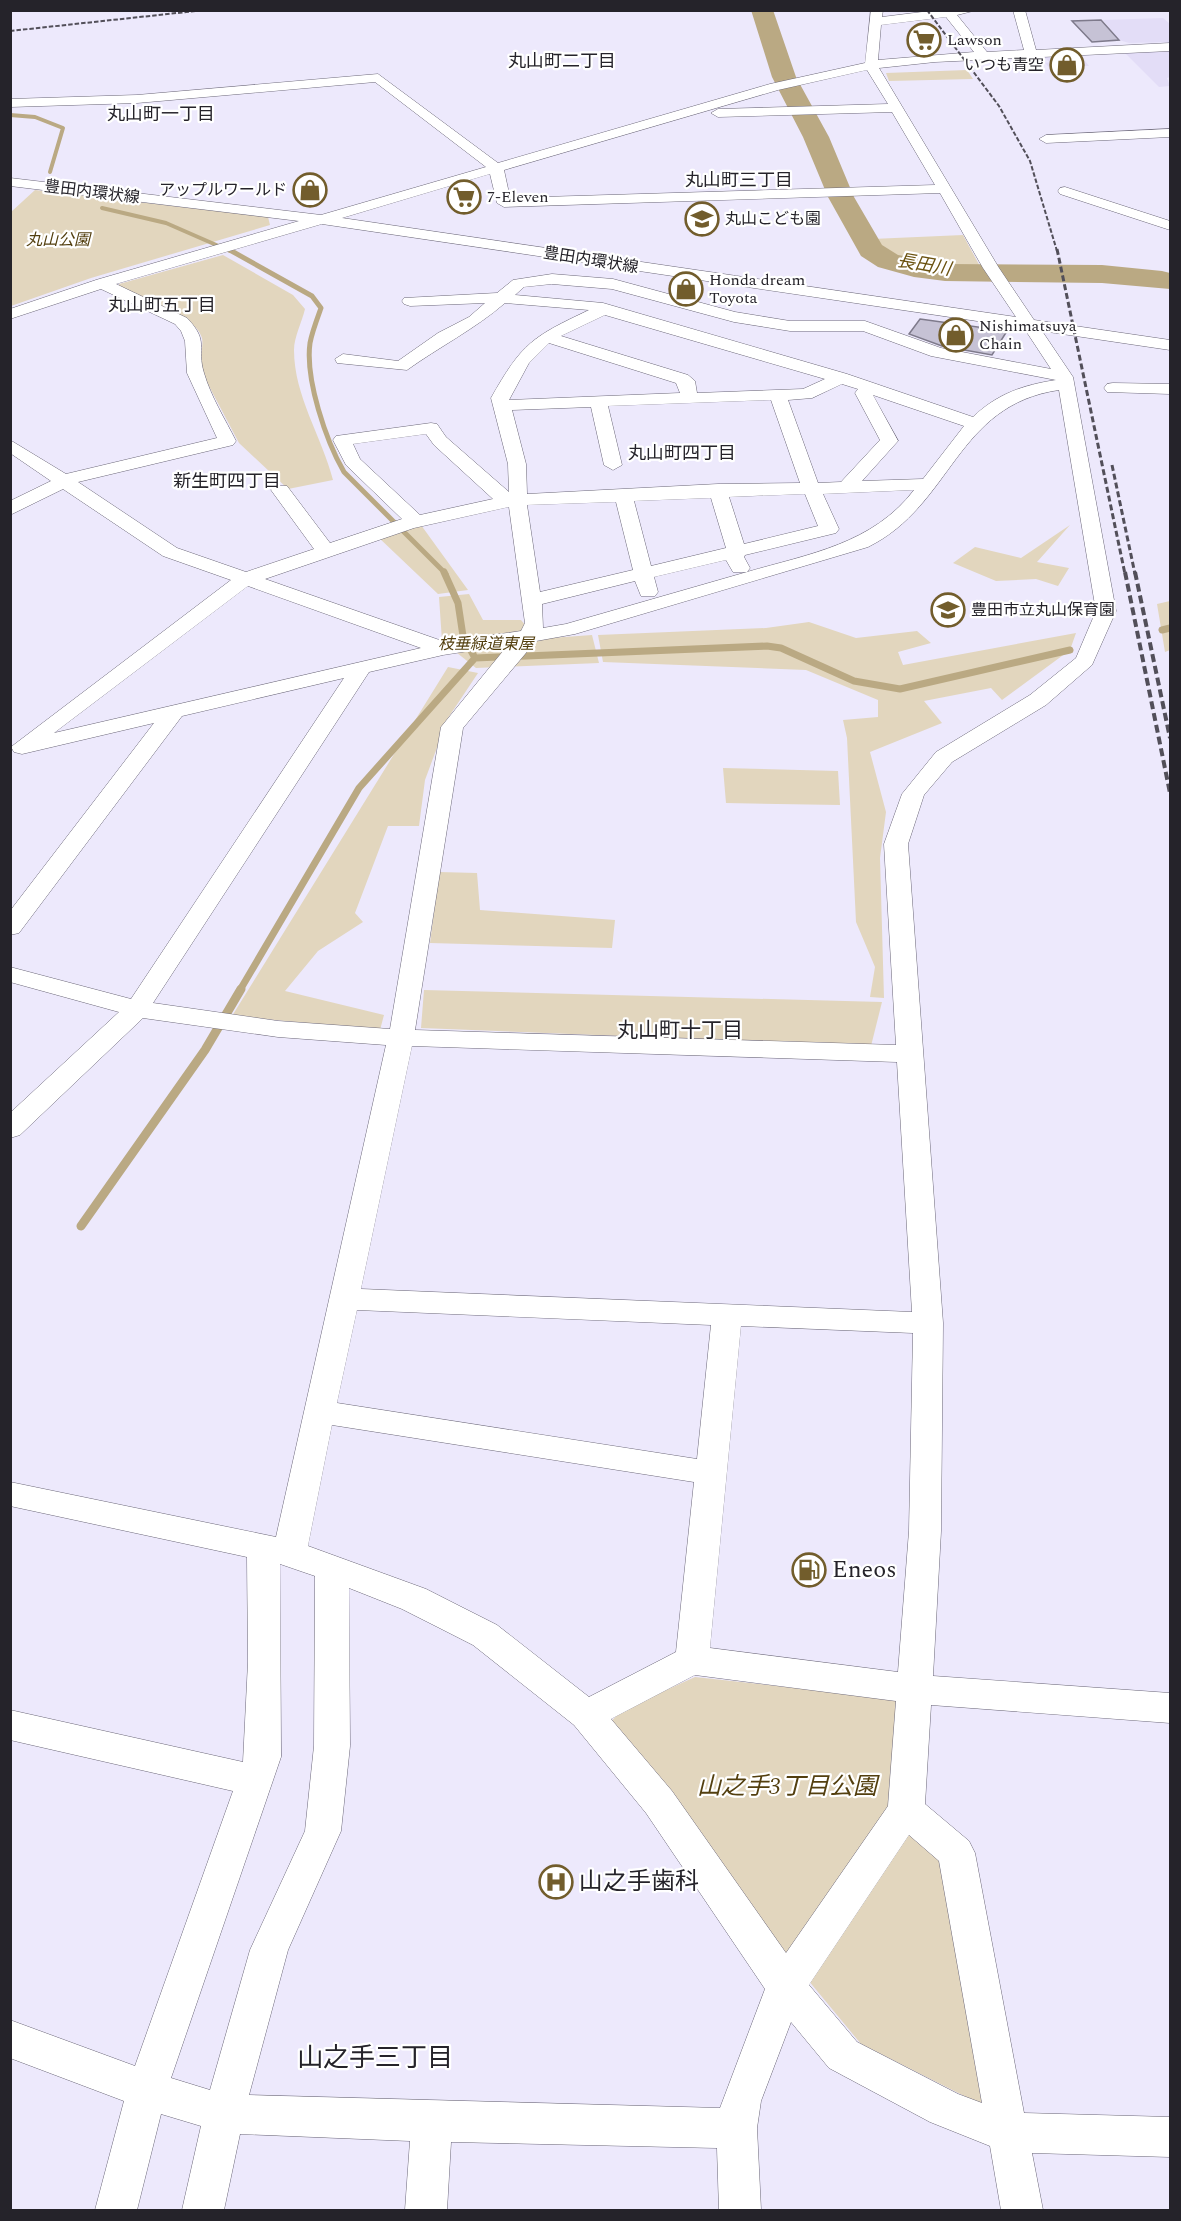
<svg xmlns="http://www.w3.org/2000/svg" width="1181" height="2221" font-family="Spectral,'Noto Sans JP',serif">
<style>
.built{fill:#e3ddf7}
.green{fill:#e2d6be}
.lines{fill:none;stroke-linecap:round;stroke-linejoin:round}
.stream-far3{stroke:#baa983;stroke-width:4}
.stream-far2{stroke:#baa983;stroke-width:5}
.stream-far1{stroke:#baa983;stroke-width:7}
.stream{stroke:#baa983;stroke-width:9}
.river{fill:#baa983;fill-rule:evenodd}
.building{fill:#c6c2d5;stroke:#7e7a8b;stroke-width:1.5}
.minor-casing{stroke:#6c6879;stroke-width:1}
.minor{fill:#fff;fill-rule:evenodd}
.rail-far2{stroke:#524f59;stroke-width:2;stroke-dasharray:4.5 2;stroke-linecap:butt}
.rail-far1{stroke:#524f59;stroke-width:3;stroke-dasharray:6 3;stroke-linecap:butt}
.rail{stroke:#524f59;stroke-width:4;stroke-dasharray:8 4;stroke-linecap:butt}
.labels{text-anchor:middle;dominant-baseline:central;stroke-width:4.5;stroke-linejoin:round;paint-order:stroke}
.far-poi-label{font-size:16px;fill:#25232a;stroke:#fff;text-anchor:start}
.far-street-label{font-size:16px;fill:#25232a;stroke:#fff}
.far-park-label{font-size:16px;font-style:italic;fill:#533f0f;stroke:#fff}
.far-neighbourhood-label{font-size:18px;fill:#25232a;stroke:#fff}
.far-water-label{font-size:18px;font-style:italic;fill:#6b5210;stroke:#fff}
.neighbourhood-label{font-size:21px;fill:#25232a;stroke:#fff}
.near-poi-label{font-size:24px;fill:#25232a;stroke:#fff;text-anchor:start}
.near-park-label{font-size:24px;font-style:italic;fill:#533f0f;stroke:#fff}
.near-neighbourhood-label{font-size:26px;fill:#25232a;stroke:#fff}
</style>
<rect width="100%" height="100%" fill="#ede9fc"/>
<!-- built -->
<path class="built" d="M 1163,18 L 1170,24 L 1170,42 L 1129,43 L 1119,40 L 1103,20 Z
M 1170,49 L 1170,77 L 1167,78 L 1170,86 L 1159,87 L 1123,51 Z
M 1043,57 L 1082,57 L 1089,66 L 1074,66 L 1079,71 L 1057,71 L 1051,69 L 1045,63 L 1050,62 Z"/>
<!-- green -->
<path class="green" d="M 967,70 L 973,79 L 889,81 L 886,73 Z
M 35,190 L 268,217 L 270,225 L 91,278 L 11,306 L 11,212 Z
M 963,235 L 982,270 C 954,269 908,269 883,254 C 878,251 875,243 872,239 Z
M 223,255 L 293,295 L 305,309 C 302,322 294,337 294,350 C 294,396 322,437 333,480 L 288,489 L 239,443 L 201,371 C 198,360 204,349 202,338 C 197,316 138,296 119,287 L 119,284 Z
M 421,525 L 468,590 L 438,594 L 377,536 Z
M 1070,525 L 1037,562 L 1069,568 L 1058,586 L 1036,579 L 996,581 L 953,563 L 975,547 L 1021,558 Z
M 469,594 L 483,620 L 521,620 L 537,639 L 592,635 L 599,663 L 476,668 L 442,641 L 439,597 Z
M 1170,601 L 1170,650 L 1165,652 L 1157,604 Z
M 809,622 L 856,638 L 917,631 L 931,643 L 898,652 L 903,665 L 1076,633 L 1070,650 L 1002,700 L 991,688 L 924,701 L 942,723 L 870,752 L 886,812 L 880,858 L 884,998 L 870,997 L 875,967 L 856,922 L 847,738 L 843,720 L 878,717 L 878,700 L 806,670 L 603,662 L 598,635 L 766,628 Z
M 448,667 L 478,673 L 448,718 L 425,780 L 419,826 L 388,826 L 355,913 L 363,922 L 318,951 L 285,991 L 384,1015 L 380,1030 L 232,1016 Z
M 723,768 L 838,771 L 840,805 L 726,803 Z
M 439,872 L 477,873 L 480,910 L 615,920 L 612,948 L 430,943 Z
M 424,990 L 882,1002 L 871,1046 L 421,1028 Z
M 695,1677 L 904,1700 L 894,1808 L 942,1859 L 988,2108 L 861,2044 L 789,1957 L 609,1723 L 624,1709 Z"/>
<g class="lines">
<!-- stream-far3 -->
<path class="stream-far3" d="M 10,115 L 35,117 L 63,128 L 50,172
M 102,208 L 166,223 L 230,251"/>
<!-- stream-far2 -->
<path class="stream-far2" d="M 228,249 L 312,296 L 321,308 C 317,319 312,332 310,343 C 305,379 326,441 344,472 L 446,574"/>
<!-- stream-far1 -->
<path class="stream-far1" d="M 444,572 L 458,603 L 463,636 L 475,658
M 1162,630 L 1170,628
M 240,990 L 359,788 L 475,658 L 767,646 L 781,648 L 854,681 L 900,689 L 1070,650"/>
<!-- stream -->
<path class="stream" d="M 81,1226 L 205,1050 L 241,989"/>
<!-- river -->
<path class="river" d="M 751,10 L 773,10 L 796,77 L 829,137 L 854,197 L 882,245 L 898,255 L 945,264 L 1102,265 L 1162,271 L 1170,273 L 1170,289 L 1102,283 L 945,281 L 914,277 L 878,267 L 861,256 L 828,197 L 803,137 L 772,77 Z"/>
</g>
<!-- building -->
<path class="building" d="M 1101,20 L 1119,40 L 1092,42 L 1072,21 Z
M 920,319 L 1007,331 L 992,355 L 942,346 L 909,334 Z"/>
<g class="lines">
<defs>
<path id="minor" d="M 871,10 L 883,10 L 882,17 L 938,10 L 977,10 L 957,15 L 987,52 L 1024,50 L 1013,10 L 1025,10 L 1036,50 L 1170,43 L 1170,51 L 935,62 L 879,68 L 999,268 L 1034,320 L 1170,340 L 1170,350 L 1042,331 L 1073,377 L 1116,611 L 1092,665 L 1046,705 L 952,762 L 924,795 L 908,844 L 943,1323 L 941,1531 L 933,1676 L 1170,1693 L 1170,1723 L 931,1705 L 925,1804 L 969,1841 L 975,1853 L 1024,2113 L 1170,2117 L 1170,2157 L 1032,2153 L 1043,2210 L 1001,2210 L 990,2146 L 930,2122 L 829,2068 L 791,2022 L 761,2101 L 757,2128 L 761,2210 L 719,2210 L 717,2148 L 451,2142 L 447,2210 L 405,2210 L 410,2141 L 240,2134 L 224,2210 L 182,2210 L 201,2126 L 161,2114 L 137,2210 L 95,2210 L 124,2101 L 10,2058 L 10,2020 L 135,2066 L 233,1791 L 10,1740 L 10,1710 L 243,1762 L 248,1662 L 247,1557 L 10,1506 L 10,1482 L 276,1537 L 386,1045 L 278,1037 L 143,1018 L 20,1135 L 10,1138 L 10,1113 L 119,1012 L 10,982 L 10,967 L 131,999 L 344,678 L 182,716 L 19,933 L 10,935 L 10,911 L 154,723 L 22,754 L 14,752 L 11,747 L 231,580 L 163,556 L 63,489 L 10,515 L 10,501 L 51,481 L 10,453 L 10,440 L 66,474 L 217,438 L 187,373 L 185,341 L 181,331 L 175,324 L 101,289 L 10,319 L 10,309 L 96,280 L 299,221 L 10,186 L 10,178 L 321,215 L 486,167 L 375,82 L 137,103 L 10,107 L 10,99 L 137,95 L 378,74 L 498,163 L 770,84 L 865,63 ZM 946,17 L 974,52 L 878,60 L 881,25 ZM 867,70 L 888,104 L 718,109 L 711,113 L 718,117 L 892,112 L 935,185 L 510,198 L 504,170 L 778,90 ZM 490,174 L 497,203 L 504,207 L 940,193 L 983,268 L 1016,317 L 342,218 ZM 322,224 L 1024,328 L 1051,369 L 941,348 L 865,321 L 790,321 L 735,312 L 613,279 L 552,274 L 513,280 L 497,293 L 404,298 L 402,301 L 404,304 L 410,306 L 485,303 L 469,317 L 438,333 L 398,361 L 343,354 L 335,359 L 337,363 L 407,370 C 439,347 475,329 505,303 L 589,310 C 532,337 522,343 491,398 L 508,464 L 509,492 L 446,437 L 437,424 L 431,423 L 336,436 L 333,440 L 346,465 L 402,519 L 330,543 L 287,486 L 273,486 L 271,490 L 314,549 L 246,572 L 177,548 L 78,482 L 233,445 L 236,441 C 225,419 211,397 204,373 C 196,347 210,342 187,318 L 116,284 ZM 552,284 L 612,289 L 734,322 L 790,331 L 863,331 L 931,356 L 1056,380 C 1023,385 997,394 973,417 L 847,374 L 603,303 L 515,295 L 524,287 ZM 605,315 L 825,379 L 803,389 L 697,393 L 695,381 L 688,375 L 561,336 ZM 549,343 L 676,383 L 680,393 L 509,400 L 529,363 ZM 842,384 L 858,389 L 855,393 L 880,440 L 841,482 L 818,483 L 788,400 L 812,398 ZM 1059,390 L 1096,611 L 1076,658 L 1030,695 L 936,752 L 902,794 L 884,844 L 896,1045 L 415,1030 L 463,728 L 536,641 L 575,634 L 868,547 C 953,505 955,405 1059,390 ZM 873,395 L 964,426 L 923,479 L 862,481 L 898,441 ZM 771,400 L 800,483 L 718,484 L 527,494 L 526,464 L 512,410 L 591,407 L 604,465 L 613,470 L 622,465 L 608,406 ZM 426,434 L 434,445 L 493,499 L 420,515 L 360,459 L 353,444 ZM 914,490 C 873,544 809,554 747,572 L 750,568 L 744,557 L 745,555 L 836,533 L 839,529 L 823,494 ZM 805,494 L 818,526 L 744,544 L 729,497 ZM 711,498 L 726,548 L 651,566 L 634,501 ZM 616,502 L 633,570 L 540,592 L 527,505 ZM 509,507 L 525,623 L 521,631 L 445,642 L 265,579 L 414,528 ZM 726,560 L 733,572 L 747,572 L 566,624 L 543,628 L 542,604 L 635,581 L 641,596 L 655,596 L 658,592 L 654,577 ZM 248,586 L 421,648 L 54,733 ZM 508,645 L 441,727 L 390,1029 L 278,1021 L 153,1003 L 369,672 L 443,655 ZM 412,1046 L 897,1062 L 912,1312 L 361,1289 ZM 357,1310 L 711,1325 L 697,1459 L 337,1403 ZM 741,1326 L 913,1333 L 909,1531 L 898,1672 L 710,1648 ZM 332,1425 L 694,1482 L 676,1652 L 589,1697 L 497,1625 L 426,1589 L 308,1546 ZM 280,1564 L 315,1576 L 314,1746 L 305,1831 L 250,1950 L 210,2090 L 171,2078 L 281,1757 ZM 349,1588 L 402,1609 L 473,1645 L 574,1725 L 646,1813 L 765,1989 L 720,2108 L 249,2095 L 288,1950 L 341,1831 L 350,1746 ZM 695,1675 L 896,1701 L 888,1806 L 786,1953 L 672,1791 L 611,1719 ZM 909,1835 L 939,1861 L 982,2103 L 958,2094 L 857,2042 L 809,1985 Z
M 1170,129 L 1170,137 L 1046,143 L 1039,139 L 1046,135 Z
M 1065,187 L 1170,221 L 1170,230 L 1060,194 L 1058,191 L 1060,188 Z
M 1113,383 L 1170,384 L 1170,394 L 1107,392 L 1104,388 L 1107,384 Z"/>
</defs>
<!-- minor casing -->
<use href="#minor" class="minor-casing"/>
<!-- minor -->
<use href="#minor" class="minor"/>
<!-- rail-far2 -->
<path class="rail-far2" d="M 927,10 L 999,106 L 1030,161 L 1057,251
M 10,31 L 205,10"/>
<!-- rail-far1 -->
<path class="rail-far1" d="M 1057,249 L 1125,574
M 1112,465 L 1135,574"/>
<!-- rail -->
<path class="rail" d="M 1125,572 L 1170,793
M 1135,572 L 1170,738"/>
</g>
<!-- icons -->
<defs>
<symbol id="supermarket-ring" viewBox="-11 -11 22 22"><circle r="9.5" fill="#fff" stroke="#725d2c" stroke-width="1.5"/><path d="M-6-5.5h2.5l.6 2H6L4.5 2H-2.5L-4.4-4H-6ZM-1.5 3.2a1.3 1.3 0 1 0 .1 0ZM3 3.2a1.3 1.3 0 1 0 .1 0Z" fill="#725d2c"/></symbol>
<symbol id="shop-ring" viewBox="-11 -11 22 22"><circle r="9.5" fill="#fff" stroke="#725d2c" stroke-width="1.5"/><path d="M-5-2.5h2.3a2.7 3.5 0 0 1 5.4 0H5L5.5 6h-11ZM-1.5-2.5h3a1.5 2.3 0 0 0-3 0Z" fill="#725d2c"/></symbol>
<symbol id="school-ring" viewBox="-11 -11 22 22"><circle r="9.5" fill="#fff" stroke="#725d2c" stroke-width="1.5"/><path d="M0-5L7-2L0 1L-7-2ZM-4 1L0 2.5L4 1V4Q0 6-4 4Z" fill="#725d2c"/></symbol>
<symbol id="fuel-ring" viewBox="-11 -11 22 22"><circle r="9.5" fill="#fff" stroke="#725d2c" stroke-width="1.5"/><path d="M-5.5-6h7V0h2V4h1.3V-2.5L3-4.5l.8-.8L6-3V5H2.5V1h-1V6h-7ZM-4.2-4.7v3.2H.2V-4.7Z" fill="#725d2c"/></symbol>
<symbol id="hospital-ring" viewBox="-11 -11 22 22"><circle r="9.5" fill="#fff" stroke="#725d2c" stroke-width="1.5"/><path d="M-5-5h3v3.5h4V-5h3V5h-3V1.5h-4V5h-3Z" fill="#725d2c"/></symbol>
</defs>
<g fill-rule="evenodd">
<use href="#supermarket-ring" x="905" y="21" width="38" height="38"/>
<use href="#shop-ring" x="1048" y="46" width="38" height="38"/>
<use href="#shop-ring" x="291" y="171" width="38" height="38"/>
<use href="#supermarket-ring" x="445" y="178" width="38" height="38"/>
<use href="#school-ring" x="683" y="200" width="38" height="38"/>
<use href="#shop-ring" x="667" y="270" width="38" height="38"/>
<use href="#shop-ring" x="937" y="316" width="38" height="38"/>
<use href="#school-ring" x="929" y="591" width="38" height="38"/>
<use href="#fuel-ring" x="790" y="1551" width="38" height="38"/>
<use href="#hospital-ring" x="537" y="1863" width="38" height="38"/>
</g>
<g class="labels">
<!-- far-poi labels -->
<g class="far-poi-label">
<text x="947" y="40">Lawson</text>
<text x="1044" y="65" text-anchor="end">いつも青空</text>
<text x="287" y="190" text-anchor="end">アップルワールド</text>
<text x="487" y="197">7-Eleven</text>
<text x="725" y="219">丸山こども園</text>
<text x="709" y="280">Honda dream<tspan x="709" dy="18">Toyota</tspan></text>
<text x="979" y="326">Nishimatsuya<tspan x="979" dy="18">Chain</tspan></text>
<text x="971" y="610">豊田市立丸山保育園</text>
</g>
<!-- far-street labels -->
<g class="far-street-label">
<text transform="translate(92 192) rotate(7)">豊田内環状線</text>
<text transform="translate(591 260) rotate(9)">豊田内環状線</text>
</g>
<!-- far-park labels -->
<g class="far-park-label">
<text x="58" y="240">丸山公園</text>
<text x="486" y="644">枝垂緑道東屋</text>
</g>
<!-- far-neighbourhood labels -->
<g class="far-neighbourhood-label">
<text x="562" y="61">丸山町二丁目</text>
<text x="161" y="114">丸山町一丁目</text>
<text x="739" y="180">丸山町三丁目</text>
<text x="162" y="305">丸山町五丁目</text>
<text x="682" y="453">丸山町四丁目</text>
<text x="227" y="481">新生町四丁目</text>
</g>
<!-- far-water labels -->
<g class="far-water-label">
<text transform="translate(924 265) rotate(10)">長田川</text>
</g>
<!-- neighbourhood labels -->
<g class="neighbourhood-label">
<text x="680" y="1031">丸山町十丁目</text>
</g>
<!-- near-poi labels -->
<g class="near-poi-label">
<text x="832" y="1570">Eneos</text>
<text x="579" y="1882">山之手歯科</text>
</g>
<!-- near-park labels -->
<g class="near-park-label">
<text x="787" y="1787">山之手3丁目公園</text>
</g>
<!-- near-neighbourhood labels -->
<g class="near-neighbourhood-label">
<text x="375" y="2058">山之手三丁目</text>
</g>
</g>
<!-- border -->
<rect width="1181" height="2221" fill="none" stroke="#25232a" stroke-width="24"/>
</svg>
